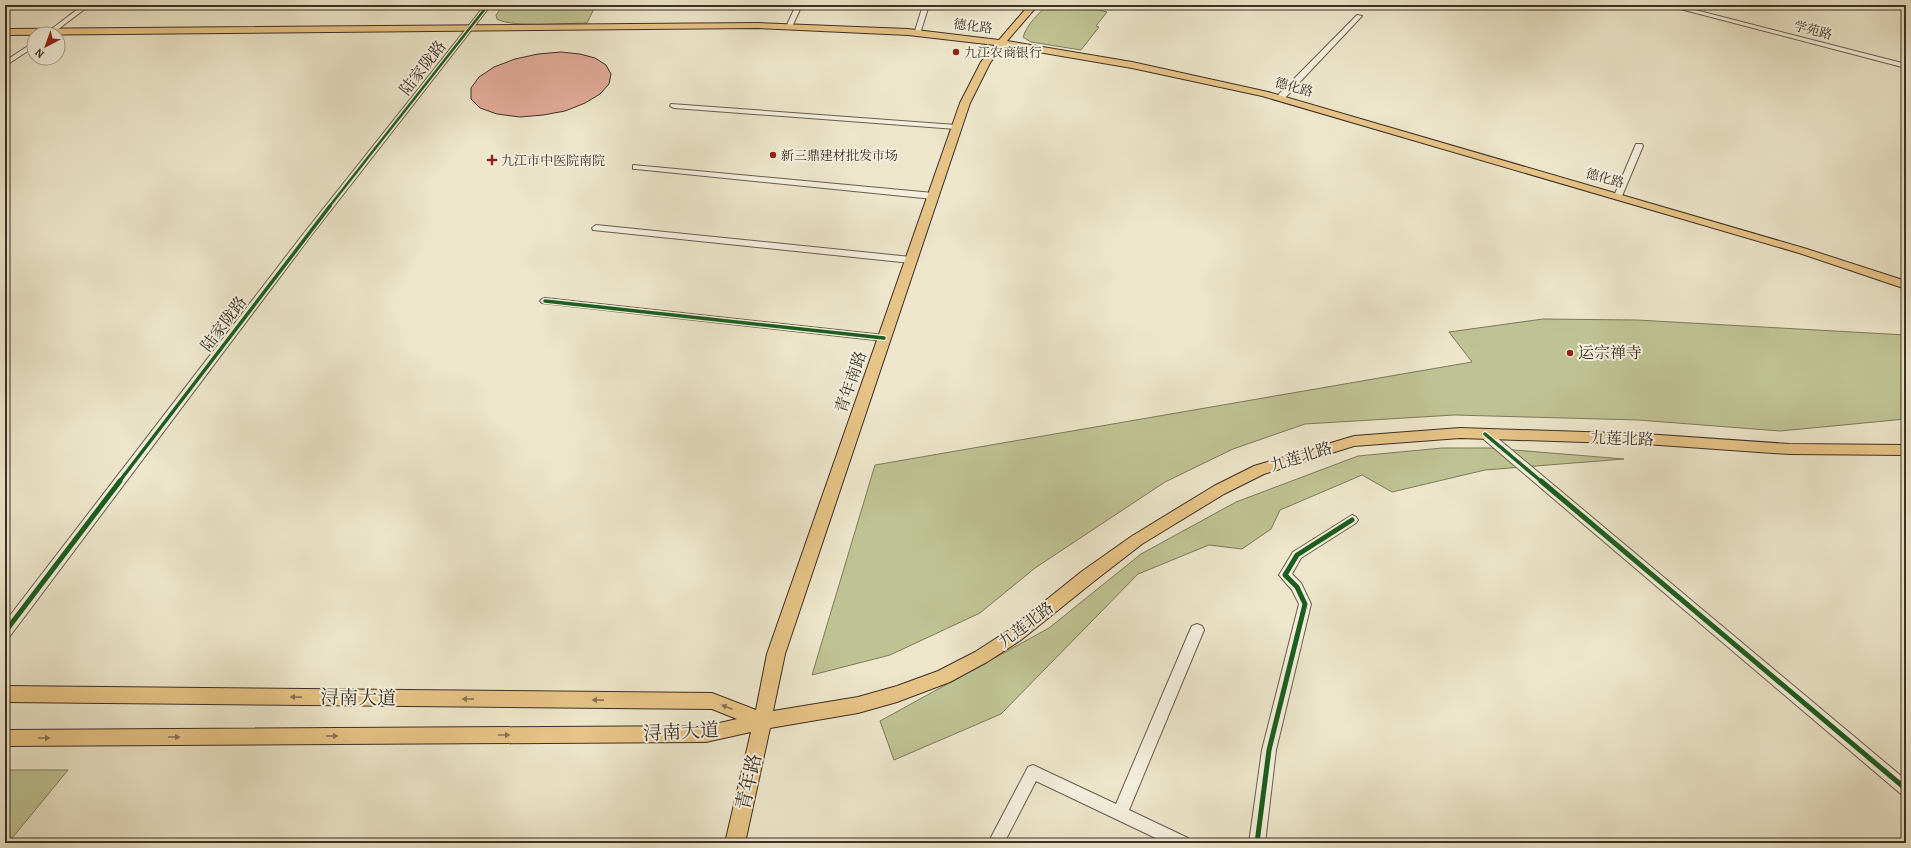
<svg xmlns="http://www.w3.org/2000/svg" width="1911" height="848" font-family="Alegreya,'Noto Serif SC',serif">
<style>
.green{fill:#bfc393;stroke:#7e795c}
.building{fill:#e1a998;stroke:#3d2f25}
.lines{fill:none;stroke-linecap:round;stroke-linejoin:round}
.minor-casing{stroke:#695d4e;stroke-width:2}
.major-casing{stroke:#3d2f25;stroke-width:2}
.minor{fill:#f3efdd;fill-rule:evenodd}
.major{fill:#e6c386;fill-rule:evenodd}
.cycleway-far2-casing{stroke:#f3efdd;stroke-width:4}
.cycleway-far1-casing{stroke:#f3efdd;stroke-width:6}
.cycleway-casing{stroke:#f3efdd;stroke-width:8}
.cycleway-far2{stroke:#1b5e20;stroke-width:2.5}
.cycleway-far1{stroke:#1b5e20;stroke-width:3.5}
.cycleway{stroke:#1b5e20;stroke-width:5}
.oneway{fill:#897251}
.poi-dot{fill:#8f2418;stroke:#f3efdd;stroke-width:1.5}
.labels{text-anchor:middle;dominant-baseline:central;stroke-width:4;stroke-linejoin:round;paint-order:stroke}
.far-street-label{font-size:13px;fill:#3d2f25;stroke:#f3efdd}
.far-poi-label{font-size:13px;fill:#3d2f25;stroke:#f3efdd;text-anchor:start}
.street-label{font-size:16px;fill:#3d2f25;stroke:#f3efdd}
.poi-label{font-size:16px;fill:#3d2f25;stroke:#f3efdd;text-anchor:start}
.near-street-label{font-size:19px;fill:#3d2f25;stroke:#f3efdd}
</style>
<rect width="100%" height="100%" fill="#ede6cb"/>
<filter id="stains"><feTurbulence type="fractalNoise" baseFrequency=".005" numOctaves="4"/><feColorMatrix values="0 0 0 0 .2 0 0 0 0 .09 0 0 0 0 .02 0 0 0 .5 -.17"/></filter>
<radialGradient id="worn" r=".72"><stop offset=".6" stop-color="#630" stop-opacity="0"/><stop offset="1" stop-color="#630" stop-opacity=".3"/></radialGradient>
<!-- green -->
<path class="green" d="M 503,5 L 596,5 L 587,23 C 567,23 512,28 497,19 L 496,15 Z
M 1048,5 L 1079,5 L 1107,12 L 1096,26 L 1099,27 L 1081,50 L 1031,42 L 1023,37 C 1028,23 1037,15 1048,5 Z
M 1543,319 L 1637,320 L 1906,335 L 1906,419 L 1780,431 L 1638,420 L 1454,415 L 1305,424 L 1233,449 L 1165,482 L 1035,568 L 980,613 L 890,655 L 812,675 L 875,465 L 1472,362 L 1449,332 Z
M 1442,448 L 1490,448 L 1624,459 L 1485,470 L 1392,492 L 1362,475 L 1280,510 L 1271,529 L 1242,549 L 1209,545 L 1138,574 L 1001,714 L 894,760 L 880,721 L 1049,628 L 1141,554 L 1236,502 L 1358,456 Z
M 5,770 L 68,770 L 8,843 L 5,843 Z"/>
<!-- building -->
<path class="building" d="M 561,52 L 580,54 L 595,58 L 606,65 L 611,74 L 609,84 L 600,94 L 585,103 L 565,111 L 543,115 L 520,117 L 497,114 L 480,108 L 471,99 L 471,88 L 479,77 L 494,67 L 515,59 L 538,54 Z"/>
<g class="lines">
<defs>
<path id="minor" d="M 83,5 L 90,5 L 52,34 L 45,34 Z
M 485,5 L 491,5 L 310,237 L 10,636 L 5,638 L 5,622 L 304,233 Z
M 796,5 L 802,5 L 792,27 L 787,28 L 786,27 Z
M 923,5 L 929,5 L 920,34 L 917,36 L 914,34 Z
M 1665,5 L 1676,5 L 1906,64 L 1906,68 Z
M 1357,15 L 1362,16 L 1283,100 L 1277,100 L 1277,96 Z
M 34,42 L 34,47 L 5,66 L 5,61 Z
M 671,104 L 956,125 L 960,127 L 956,129 L 674,108 L 670,106 Z
M 1636,144 L 1642,144 L 1643,146 L 1622,196 L 1618,199 L 1615,198 L 1614,196 Z
M 633,165 L 933,193 L 937,196 L 933,199 L 636,169 L 633,169 Z
M 596,225 L 911,257 L 916,260 L 911,263 L 593,230 L 592,228 Z
M 545,298 L 884,335 L 889,338 L 884,341 L 542,303 L 540,301 L 542,299 Z
M 1485,430 L 1489,431 L 1906,780 L 1906,796 L 1901,794 L 1481,437 L 1479,434 L 1481,431 Z
M 1352,515 L 1356,517 L 1358,520 L 1356,523 L 1301,558 L 1292,574 L 1301,583 L 1311,604 L 1276,750 L 1265,843 L 1249,843 L 1262,750 L 1299,604 L 1292,590 L 1279,575 L 1293,552 Z
M 1197,624 L 1202,626 L 1204,630 L 1129,810 L 1188,838 L 1191,843 L 1166,843 L 1036,781 L 1004,843 L 988,843 L 1028,767 L 1033,765 L 1116,804 L 1190,630 L 1192,626 Z"/>
<path id="major" d="M 1029,5 L 1038,5 L 1007,41 L 1132,62 L 1268,92 L 1807,249 L 1906,281 L 1906,289 L 1799,253 L 1262,96 L 1132,68 L 1003,46 L 990,63 L 970,103 L 785,654 L 773,711 L 858,697 L 897,686 L 938,671 L 975,652 L 1009,630 L 1081,572 L 1132,536 L 1214,486 L 1254,466 L 1354,436 L 1460,428 L 1645,434 L 1789,444 L 1906,445 L 1906,455 L 1789,454 L 1645,444 L 1460,438 L 1354,446 L 1264,474 L 1224,494 L 1142,544 L 1093,582 L 1021,640 L 987,662 L 950,682 L 897,702 L 858,713 L 770,728 L 745,843 L 725,843 L 751,732 L 706,742 L 5,746 L 5,730 L 706,726 L 737,719 L 712,709 L 5,702 L 5,686 L 712,693 L 756,710 L 767,654 L 960,103 L 981,62 L 995,45 L 908,35 L 758,28 L 5,35 L 5,29 L 758,23 L 908,29 L 999,40 Z"/>
</defs>
<!-- minor casing -->
<use href="#minor" class="minor-casing"/>
<!-- major casing -->
<use href="#major" class="major-casing"/>
<!-- minor -->
<use href="#minor" class="minor"/>
<!-- major -->
<use href="#major" class="major"/>
<defs>
<path id="cycleway-far2" d="M 329,207 L 488,5"/>
<path id="cycleway-far1" d="M 545,301 L 884,338
M 1485,434 L 1542,482
M 119,482 L 330,206"/>
<path id="cycleway" d="M 1541,481 L 1906,789
M 5,632 L 120,481
M 1257,843 L 1269,750 L 1305,604 L 1297,587 L 1285,575 L 1297,555 L 1352,520"/>
</defs>
<!-- cycleway-far2 casing -->
<use href="#cycleway-far2" class="cycleway-far2-casing"/>
<!-- cycleway-far1 casing -->
<use href="#cycleway-far1" class="cycleway-far1-casing"/>
<!-- cycleway casing -->
<use href="#cycleway" class="cycleway-casing"/>
<!-- cycleway-far2 -->
<use href="#cycleway-far2" class="cycleway-far2"/>
<!-- cycleway-far1 -->
<use href="#cycleway-far1" class="cycleway-far1"/>
<!-- cycleway -->
<use href="#cycleway" class="cycleway"/>
</g>
<!-- one-way arrows -->
<defs><path id="oneway-solid" d="M-6-.8H1V-3.2L6.5 0L1 3.2V.8H-6Z"/></defs>
<g class="oneway">
<use href="#oneway-solid" transform="translate(296 697) rotate(-179)"/>
<use href="#oneway-solid" transform="translate(468 699) rotate(-179)"/>
<use href="#oneway-solid" transform="translate(598 700) rotate(-179)"/>
<use href="#oneway-solid" transform="translate(727 707) rotate(-159)"/>
<use href="#oneway-solid" transform="translate(504 735)"/>
<use href="#oneway-solid" transform="translate(332 736)"/>
<use href="#oneway-solid" transform="translate(174 737)"/>
<use href="#oneway-solid" transform="translate(44 738)"/>
</g>
<!-- markers -->
<g class="poi-dot">
<circle cx="956" cy="52" r="4"/>
<circle cx="773" cy="155" r="4"/>
<path d="M490 154h4v4h4v4h-4v4h-4v-4h-4v-4h4z"/>
<circle cx="1570" cy="353" r="4"/>
</g>
<g class="labels">
<!-- far-street labels -->
<g class="far-street-label">
<text transform="translate(973 26) rotate(7)">德化路</text>
<text transform="translate(1813 30) rotate(14)">学苑路</text>
<text transform="translate(1294 87) rotate(16)">德化路</text>
<text transform="translate(1605 178) rotate(16)">德化路</text>
</g>
<!-- far-poi labels -->
<g class="far-poi-label">
<text x="964" y="52">九江农商银行</text>
<text x="781" y="155">新三鼎建材批发市场</text>
<text x="501" y="160">九江市中医院南院</text>
</g>
<!-- street labels -->
<g class="street-label">
<text transform="translate(423 68) rotate(-52)">陆家陇路</text>
<text transform="translate(224 324) rotate(-53)">陆家陇路</text>
<text transform="translate(851 382) rotate(-71)">青年南路</text>
<text transform="translate(1622 439) rotate(2)">九莲北路</text>
<text transform="translate(1301 457) rotate(-17)">九莲北路</text>
<text transform="translate(1026 625) rotate(-37)">九莲北路</text>
</g>
<!-- poi labels -->
<g class="poi-label">
<text x="1578" y="353">运宗禅寺</text>
</g>
<!-- near-street labels -->
<g class="near-street-label">
<text transform="translate(358 698) rotate(1)">浔南大道</text>
<text transform="translate(681 732) rotate(-3)">浔南大道</text>
<text transform="translate(749 782) rotate(-77)">青年路</text>
</g>
</g>
<!-- margin -->
<rect width="1911" height="848" fill="none" stroke="#ede6cb" stroke-width="20"/>
<rect x="6" y="6" width="1899" height="836" fill="none" stroke="#3d2f25" stroke-width="2"/>
<rect x="10" y="10" width="1891" height="828" fill="none" stroke="#3d2f25"/>
<!-- north arrow -->
<g transform="translate(46 46) rotate(221)"><circle r="19" fill="#f3efdd" stroke="#aaa293"/>
<path d="M0-3L7 15L0 10L-7 15Z" fill="#8f2418"/>
<text y="-6" font-size="11" font-weight="bold" text-anchor="middle" fill="#3d2f25">N</text>
</g>
<rect width="100%" height="100%" filter="url(#stains)"/>
<rect width="100%" height="100%" fill="url(#worn)"/>
</svg>
